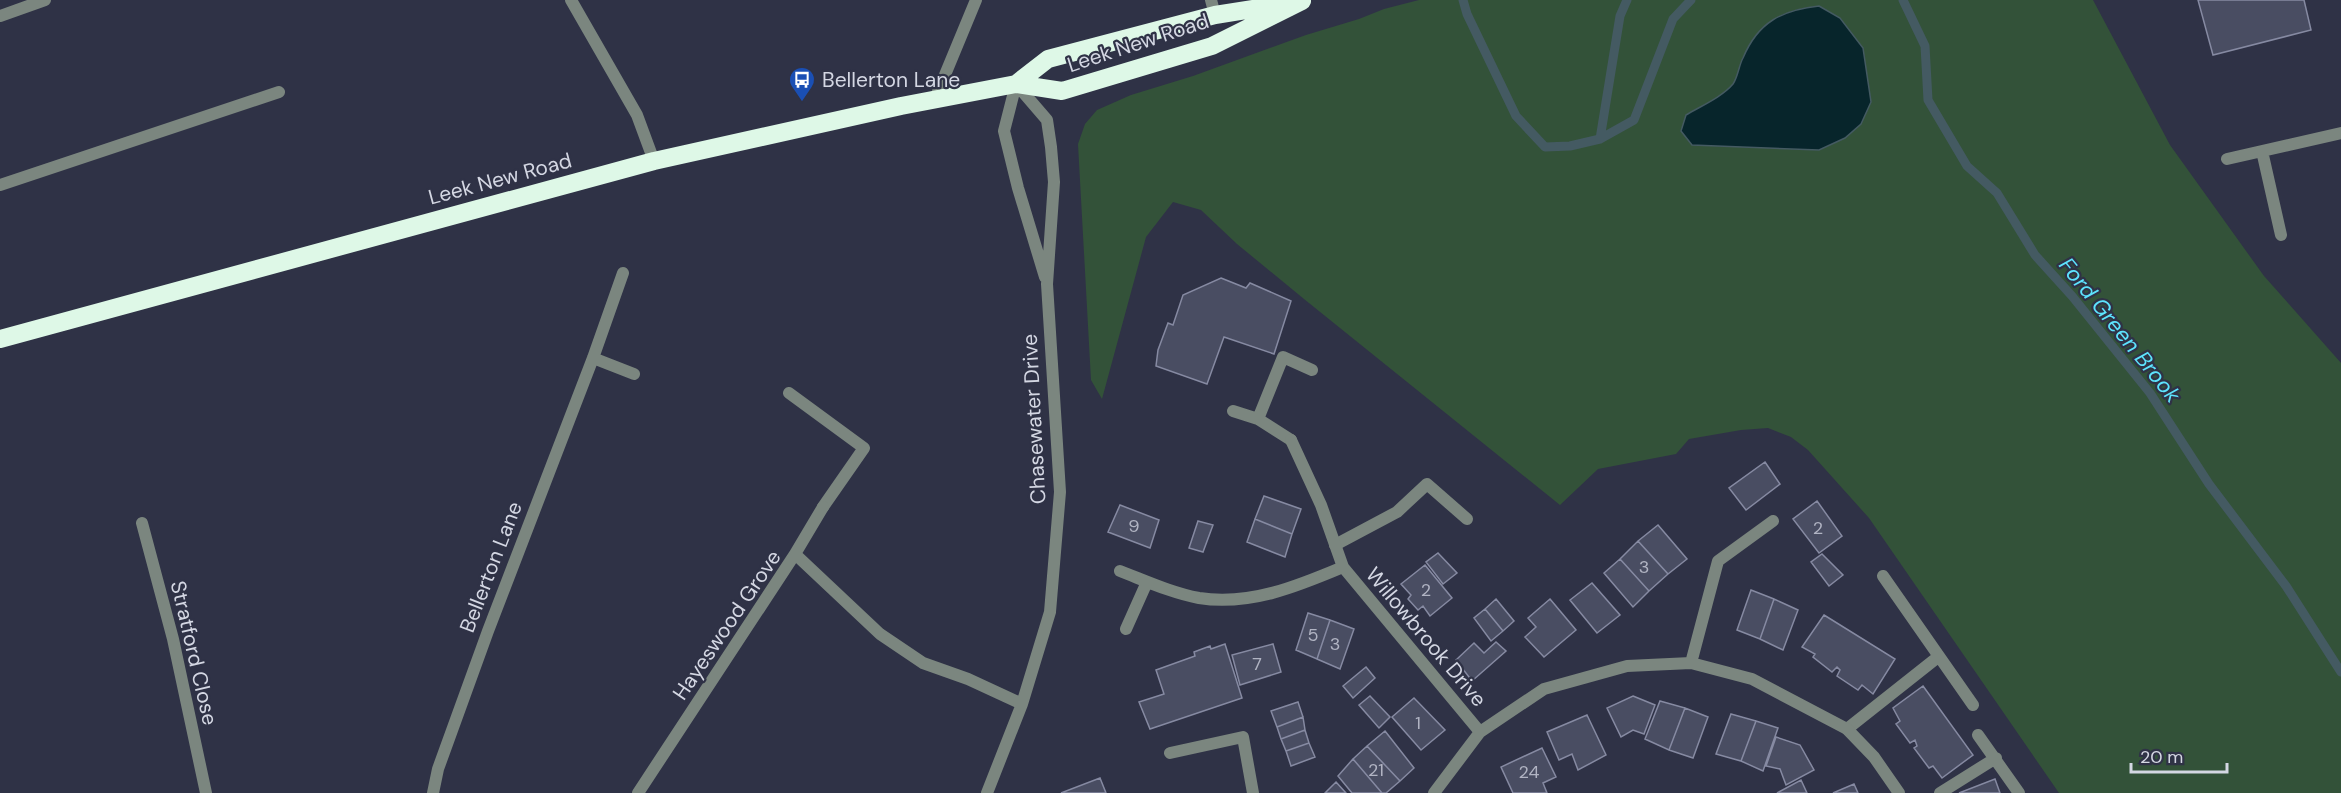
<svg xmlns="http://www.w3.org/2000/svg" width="2341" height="793" font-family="'DM Sans',sans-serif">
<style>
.green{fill:#335239}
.water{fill:#07252b;stroke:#445a62;stroke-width:1.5}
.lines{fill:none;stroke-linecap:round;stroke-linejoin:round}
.stream{stroke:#445a62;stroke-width:9}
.building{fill:#494d62;stroke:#868aa2;stroke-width:1.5}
.lane{stroke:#7b867f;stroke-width:12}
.street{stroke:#7b867f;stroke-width:12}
.highway{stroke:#def8e7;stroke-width:18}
.labels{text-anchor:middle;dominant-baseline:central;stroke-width:4.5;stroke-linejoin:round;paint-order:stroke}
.number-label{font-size:18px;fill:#b1b4c3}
.street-label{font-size:21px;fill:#d4d7e3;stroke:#2f3246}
.poi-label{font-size:21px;fill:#d4d7e3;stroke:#2f3246;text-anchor:start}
.water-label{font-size:22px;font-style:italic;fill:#5de3fd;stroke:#2f3246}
</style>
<rect width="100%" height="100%" fill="#2f3246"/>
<!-- green -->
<path class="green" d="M 1419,0 L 2093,0 L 2170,145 L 2264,276 L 2341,363 L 2341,793 L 2059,793 L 1869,518 L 1808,450 L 1791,437 L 1768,428 L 1741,430 L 1689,439 L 1676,454 L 1598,469 L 1560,505 L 1304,299 L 1237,244 L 1201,210 L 1173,202 L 1146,237 L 1102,399 L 1091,380 L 1078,144 L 1085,124 L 1097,110 L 1131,95 L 1193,76 L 1306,35 L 1359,19 L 1384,9 Z"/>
<!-- water -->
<path class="water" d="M 1819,6 L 1840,18 L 1863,48 L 1871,102 L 1861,124 L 1845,138 L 1819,150 L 1692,145 L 1681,131 L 1686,115 C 1701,106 1722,97 1733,84 C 1738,77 1739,65 1743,58 C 1758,22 1782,10 1819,6 Z"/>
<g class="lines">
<!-- stream -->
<path class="stream" d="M 1463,0 L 1467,14 L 1516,116 L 1545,147 L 1570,146 L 1600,139 L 1634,120 L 1673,19 L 1691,0
M 1903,0 L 1925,46 L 1928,100 L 1967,166 L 1997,193 L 2035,255 L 2072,296 L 2150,393 L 2209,484 L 2286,586 L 2341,672
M 1600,139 L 1620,16 L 1627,0"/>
</g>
<!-- building -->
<path class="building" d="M 2198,0 L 2304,0 L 2311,30 L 2213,55 Z
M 1221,278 L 1246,288 L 1250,283 L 1291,301 L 1274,354 L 1224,337 L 1207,384 L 1156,366 L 1158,350 L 1168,323 L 1173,325 L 1183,295 Z
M 1765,462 L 1780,484 L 1746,510 L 1729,488 Z
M 1264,496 L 1301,509 L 1292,534 L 1255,519 Z
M 1817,501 L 1842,536 L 1819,553 L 1793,519 Z
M 1120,505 L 1159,520 L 1150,548 L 1108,532 Z
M 1255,519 L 1292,534 L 1285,557 L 1247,542 Z
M 1198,521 L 1213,525 L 1203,552 L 1189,548 Z
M 1658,525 L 1687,559 L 1668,574 L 1638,541 Z
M 1638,541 L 1668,574 L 1649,591 L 1620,559 Z
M 1438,553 L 1457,573 L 1443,584 L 1426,562 Z
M 1822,554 L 1843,575 L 1829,586 L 1811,562 Z
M 1620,559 L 1649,591 L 1633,607 L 1604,573 Z
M 1425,565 L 1452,598 L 1430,616 L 1423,606 L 1418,610 L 1408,599 L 1411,595 L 1401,584 Z
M 1592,583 L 1620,615 L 1597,633 L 1570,600 Z
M 1751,590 L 1774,599 L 1760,639 L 1737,630 Z
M 1496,599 L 1514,621 L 1503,631 L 1485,609 Z
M 1550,599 L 1576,630 L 1544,657 L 1525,637 L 1536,627 L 1528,618 Z
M 1774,599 L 1798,610 L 1783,650 L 1760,639 Z
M 1485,609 L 1503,631 L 1491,641 L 1474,618 Z
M 1308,613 L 1330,620 L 1317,659 L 1296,650 Z
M 1824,615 L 1895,659 L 1873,694 L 1862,685 L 1858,690 L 1837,676 L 1840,670 L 1837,667 L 1832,672 L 1813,657 L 1815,654 L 1802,647 Z
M 1330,620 L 1354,629 L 1340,669 L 1317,659 Z
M 1496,642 L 1506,651 L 1472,681 L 1456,660 L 1474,643 L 1484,653 Z
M 1225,644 L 1242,698 L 1150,729 L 1139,702 L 1164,694 L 1156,670 L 1195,656 L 1194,652 L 1210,646 L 1211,649 Z
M 1273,644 L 1281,672 L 1240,685 L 1232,655 Z
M 1366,667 L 1375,678 L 1353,698 L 1343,686 Z
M 1923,686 L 1973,755 L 1942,778 L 1933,766 L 1929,768 L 1914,748 L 1917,746 L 1915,740 L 1910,743 L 1896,724 L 1900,721 L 1893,708 Z
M 1370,696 L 1390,717 L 1379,728 L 1359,705 Z
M 1633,696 L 1655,705 L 1644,734 L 1633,730 L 1621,737 L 1607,708 Z
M 1414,698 L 1445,730 L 1421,750 L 1392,717 Z
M 1660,701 L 1685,708 L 1669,750 L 1645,739 Z
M 1298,702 L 1303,717 L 1277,727 L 1271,711 Z
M 1685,708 L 1708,717 L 1693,758 L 1669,750 Z
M 1731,714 L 1756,721 L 1741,761 L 1716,754 Z
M 1587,715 L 1606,755 L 1578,770 L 1572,754 L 1559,760 L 1547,732 Z
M 1303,717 L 1305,730 L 1281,739 L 1277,727 Z
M 1756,721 L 1778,728 L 1763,771 L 1741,761 Z
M 1305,730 L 1309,743 L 1286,751 L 1281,739 Z
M 1385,731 L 1414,768 L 1400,781 L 1367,746 Z
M 1776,737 L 1800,745 L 1814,770 L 1786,785 L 1780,769 L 1766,766 Z
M 1309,743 L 1315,757 L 1291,766 L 1286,751 Z
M 1367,746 L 1400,781 L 1386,793 L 1382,793 L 1353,759 Z
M 1542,748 L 1556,777 L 1543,783 L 1547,793 L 1513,793 L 1501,767 Z
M 1353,759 L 1382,793 L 1352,793 L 1338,776 Z
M 1100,778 L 1106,793 L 1061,793 Z
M 1995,779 L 2000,793 L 1959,793 Z
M 1801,780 L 1807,793 L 1777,793 Z
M 1336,782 L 1346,793 L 1325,793 Z
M 1854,784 L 1858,793 L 1833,793 Z"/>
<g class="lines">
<!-- lane -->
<path class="lane" d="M 1211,0 L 1215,15
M 935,99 L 976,0
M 2262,151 L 2281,235
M 2227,159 L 2341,133
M 0,185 L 279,92
M 789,393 L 864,448 L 823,507
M 1233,411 L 1258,419 L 1291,440
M 1258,419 L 1283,357 L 1312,370
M 1335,545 L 1397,512 L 1427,484 L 1467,519
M 1883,576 L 1973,705
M 1847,729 L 1938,657
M 1978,735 L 2019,793
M 1170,753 L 1243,737 L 1253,793
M 1940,793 L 1996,758"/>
<!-- street -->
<path class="street" d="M 571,0 L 637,115 L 654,161
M 0,16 L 45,0
M 1016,84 L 1004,131 L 1018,188 L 1045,277
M 593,358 L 634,374
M 1291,440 L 1321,505 L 1343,567
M 142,523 L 173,639 L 206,793
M 795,554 L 823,507
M 1120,571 C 1146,581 1172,593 1199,598 C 1250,606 1298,586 1343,567 L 1480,732
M 1126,629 L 1147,582
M 1691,663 L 1718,561 L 1773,521
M 433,793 L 438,769 L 488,631 L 593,358 L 623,273
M 638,793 L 795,554 L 880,634 L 923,663 L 968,679 L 1022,704
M 987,793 L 1022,704 L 1050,612 L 1060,492 L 1047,284 L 1054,182 L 1051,147 L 1047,120 L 1016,84
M 1434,793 L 1480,732 L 1544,689 L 1627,666 L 1691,663 L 1752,679 L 1847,729 L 1874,757 L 1899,793"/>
<!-- highway -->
<path class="highway" d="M 1016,84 L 1048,59 L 1215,15 L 1284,4
M 0,339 L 654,161 L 901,106 L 1016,84 L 1062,91 L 1212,46 L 1302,1"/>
</g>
<!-- icons -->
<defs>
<symbol id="bus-pin" viewBox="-11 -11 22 30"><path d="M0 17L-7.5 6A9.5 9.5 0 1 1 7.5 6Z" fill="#1a4fb4" stroke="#2f3246"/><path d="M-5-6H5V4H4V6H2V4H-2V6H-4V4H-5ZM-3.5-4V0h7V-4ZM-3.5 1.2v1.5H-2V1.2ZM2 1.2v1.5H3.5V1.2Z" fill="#fff"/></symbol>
</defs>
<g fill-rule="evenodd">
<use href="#bus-pin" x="787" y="65" width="30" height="40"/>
</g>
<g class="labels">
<!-- number labels -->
<g class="number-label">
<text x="1134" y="526">9</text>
<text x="1818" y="528">2</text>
<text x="1644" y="567">3</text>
<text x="1426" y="590">2</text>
<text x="1313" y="635">5</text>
<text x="1335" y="644">3</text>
<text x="1257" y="664">7</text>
<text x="1418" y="723">1</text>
<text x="1376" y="770">21</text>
<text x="1529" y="772">24</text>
</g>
<!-- street labels -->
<g class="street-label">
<text transform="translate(1138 43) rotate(-18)">Leek New Road</text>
<text transform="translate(500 179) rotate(-15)">Leek New Road</text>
<text transform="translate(1034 419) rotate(-93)">Chasewater Drive</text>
<text transform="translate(491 567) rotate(-69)">Bellerton Lane</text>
<text transform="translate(727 625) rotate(-56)">Hayeswood Grove</text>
<text transform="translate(1426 637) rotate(50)">Willowbrook Drive</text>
<text transform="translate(194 653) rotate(77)">Stratford Close</text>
</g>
<!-- poi labels -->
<g class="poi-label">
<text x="822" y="80">Bellerton Lane</text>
</g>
<!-- water labels -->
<g class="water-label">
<text transform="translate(2120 330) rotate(51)">Ford Green Brook</text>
</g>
</g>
<!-- scale -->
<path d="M2131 763v9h96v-9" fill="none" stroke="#d4d7e3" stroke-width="3"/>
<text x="2140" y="763" font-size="18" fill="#d4d7e3" stroke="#2f3246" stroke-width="4.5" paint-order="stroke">20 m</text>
</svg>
